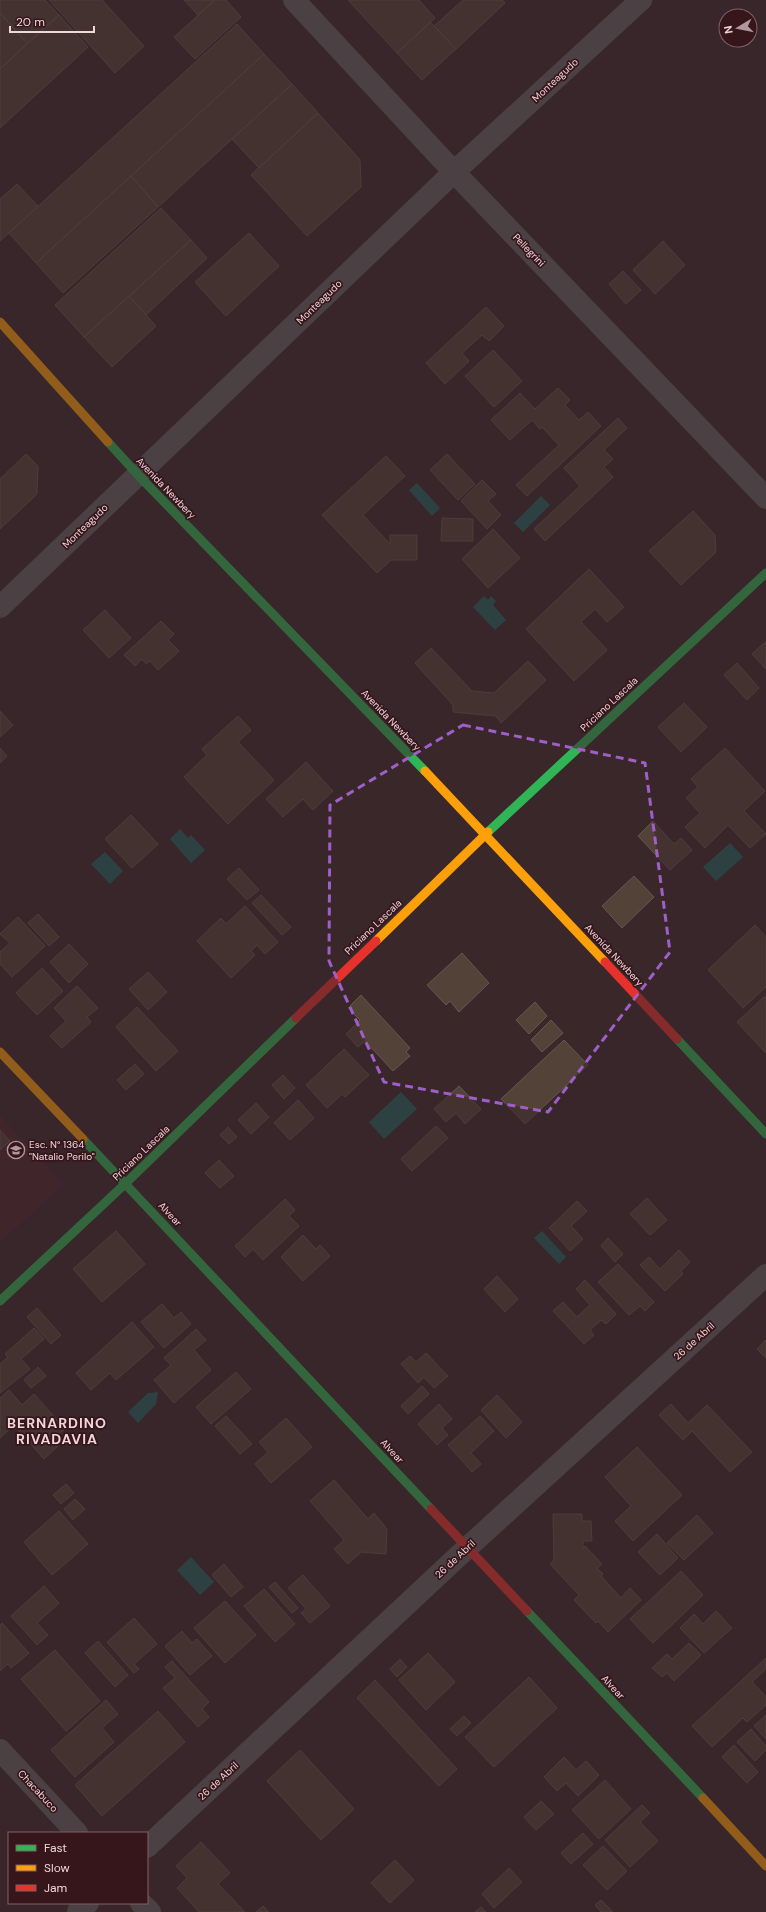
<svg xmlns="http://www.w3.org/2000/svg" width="766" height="1912" font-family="'DM Sans',sans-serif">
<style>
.built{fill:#4b242c}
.water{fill:#226260}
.building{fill:#534238;stroke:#645752}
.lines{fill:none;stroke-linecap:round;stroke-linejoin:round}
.street{stroke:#626266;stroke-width:22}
.fast{stroke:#30b455;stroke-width:9}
.slow{stroke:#ff9f0a;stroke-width:9}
.jam{stroke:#e5322d;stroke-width:9}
.marked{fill:none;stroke:#9e5fc7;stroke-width:3;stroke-dasharray:8 5;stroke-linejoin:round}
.labels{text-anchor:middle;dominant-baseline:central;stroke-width:3.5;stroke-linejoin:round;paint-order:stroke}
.street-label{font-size:10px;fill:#eed6d9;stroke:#36151b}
.poi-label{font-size:10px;fill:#eed6d9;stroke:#36151b;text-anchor:start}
.district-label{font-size:14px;font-weight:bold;letter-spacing:1px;fill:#eed6d9;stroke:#36151b}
</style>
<rect width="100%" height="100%" fill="#39272a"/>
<!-- built -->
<path class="built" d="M 0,1115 L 63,1184 L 0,1243 Z"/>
<!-- water -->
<path class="water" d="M 417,483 L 440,508 L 432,516 L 409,490 Z
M 541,496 L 550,505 L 523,532 L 514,523 Z
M 484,596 L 488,600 L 491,596 L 496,601 L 493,605 L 506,620 L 495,630 L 473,607 Z
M 180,829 L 188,838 L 191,835 L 205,850 L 191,863 L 170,839 Z
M 730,843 L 743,857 L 716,881 L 703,867 Z
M 105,852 L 123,871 L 110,884 L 91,864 Z
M 401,1092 L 417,1109 L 384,1139 L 369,1122 Z
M 542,1231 L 566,1257 L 559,1264 L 534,1238 Z
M 158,1392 L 156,1404 L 138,1423 L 128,1412 L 148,1393 Z
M 191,1557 L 214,1582 L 200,1595 L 177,1570 Z"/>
<!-- building -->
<path class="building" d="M 0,0 L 45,0 L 59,15 L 27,43 L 0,13 Z
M 49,0 L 102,0 L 144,46 L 115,73 Z
M 184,0 L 215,0 L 198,15 Z
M 215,0 L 226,0 L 241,17 L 195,59 L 174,37 Z
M 348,0 L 419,0 L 435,18 L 397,53 Z
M 463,0 L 502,0 L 505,3 L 456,49 L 434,26 Z
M 0,13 L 27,43 L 0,69 Z
M 59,15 L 88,47 L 0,128 L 0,69 Z
M 430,22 L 456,49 L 422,80 L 397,53 Z
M 237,24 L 264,54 L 36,263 L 9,233 Z
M 264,54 L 292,84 L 158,207 L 131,176 Z
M 292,84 L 318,113 L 259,168 L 232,139 Z
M 318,113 L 360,160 L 361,187 L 307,236 L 251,175 Z
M 131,176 L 158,207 L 63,293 L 36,263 Z
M 17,184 L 38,206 L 0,241 L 0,199 Z
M 161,208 L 191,240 L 84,337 L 55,305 Z
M 249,233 L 279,266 L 226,316 L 195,282 Z
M 191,240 L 207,258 L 146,315 L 129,296 Z
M 663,241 L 685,265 L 655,294 L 633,270 Z
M 623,271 L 641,290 L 626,304 L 609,284 Z
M 129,296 L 156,326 L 112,367 L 84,337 Z
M 486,307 L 504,326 L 489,341 L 482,335 L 462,353 L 469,361 L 445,384 L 426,363 Z
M 493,350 L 522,381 L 494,407 L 465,376 Z
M 558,388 L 570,400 L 565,405 L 579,420 L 588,412 L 601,426 L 527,496 L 516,485 L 559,445 L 542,427 L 540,429 L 532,420 L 510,440 L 491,420 L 520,393 L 535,409 Z
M 618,418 L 627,428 L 604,450 L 613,459 L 604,467 L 613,477 L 545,541 L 534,529 L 580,486 L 564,468 Z
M 26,454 L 38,466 L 37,494 L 0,529 L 0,479 Z
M 447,454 L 475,484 L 458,500 L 430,470 Z
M 386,456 L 405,476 L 363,515 L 390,544 L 390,535 L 417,535 L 417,560 L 391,560 L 377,573 L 322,515 Z
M 482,480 L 496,494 L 488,501 L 501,515 L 487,529 L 461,501 Z
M 693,511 L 715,535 L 716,552 L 681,585 L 649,551 Z
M 442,518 L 473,519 L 473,541 L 441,541 Z
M 493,529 L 520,558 L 488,588 L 462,559 Z
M 589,569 L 624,607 L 607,622 L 595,609 L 581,622 L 607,650 L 574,681 L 526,629 Z
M 105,610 L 131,638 L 109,658 L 83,630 Z
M 161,621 L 174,634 L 168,640 L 179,651 L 158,670 L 150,661 L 146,664 L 142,659 L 135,666 L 124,655 Z
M 766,641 L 766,669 L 752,654 Z
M 431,648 L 472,691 L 494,693 L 528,661 L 546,680 L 501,723 L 496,716 L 453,712 L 453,705 L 415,663 Z
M 737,663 L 759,688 L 747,700 L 724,675 Z
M 684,703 L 707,727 L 681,752 L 658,727 Z
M 0,711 L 13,725 L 0,737 Z
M 238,716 L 251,730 L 238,742 L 274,780 L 228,824 L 184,777 L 207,755 L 202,749 Z
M 0,748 L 7,756 L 0,763 Z
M 725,748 L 765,791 L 744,811 L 766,834 L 750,848 L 728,825 L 705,848 L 685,827 L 700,813 L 686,798 L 698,787 L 691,779 Z
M 306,762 L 333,791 L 313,810 L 303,799 L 283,817 L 266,799 Z
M 131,815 L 158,844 L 132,868 L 105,839 Z
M 653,821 L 674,844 L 681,838 L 692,850 L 670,870 L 638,836 Z
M 239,868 L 259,890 L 247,900 L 227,879 Z
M 634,876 L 654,897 L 622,928 L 602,906 Z
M 261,895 L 291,927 L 282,935 L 252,903 Z
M 245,906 L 278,942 L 265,954 L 257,945 L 251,951 L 255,955 L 231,978 L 197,941 L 221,918 L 226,924 Z
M 38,914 L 59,937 L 49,946 L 28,923 Z
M 18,917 L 45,946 L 12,977 L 0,964 L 0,952 L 10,943 L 0,934 Z
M 755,925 L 766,937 L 766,987 L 743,1008 L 708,970 Z
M 69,944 L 88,964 L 69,983 L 50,962 Z
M 462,953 L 489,983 L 459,1012 L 450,1001 L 446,1005 L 427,985 Z
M 42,968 L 63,991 L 37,1015 L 16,993 Z
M 148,972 L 167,992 L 148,1010 L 129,989 Z
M 77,986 L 98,1008 L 87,1017 L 91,1022 L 62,1048 L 50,1036 L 66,1021 L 54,1008 Z
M 361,995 L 410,1048 L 406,1052 L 410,1056 L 393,1071 L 365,1041 L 358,1047 L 346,1034 L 360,1020 L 348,1008 Z
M 766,995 L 766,1052 L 765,1052 L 737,1022 Z
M 535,1002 L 547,1016 L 529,1034 L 516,1020 Z
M 137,1007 L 178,1051 L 156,1071 L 116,1027 Z
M 551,1020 L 563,1033 L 542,1052 L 531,1040 Z
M 564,1040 L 588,1065 L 525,1124 L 501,1099 Z
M 344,1049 L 369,1075 L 345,1097 L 342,1094 L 327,1108 L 306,1085 Z
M 135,1064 L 144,1074 L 126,1090 L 117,1080 Z
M 283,1075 L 295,1088 L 284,1099 L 272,1085 Z
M 459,1086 L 481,1109 L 465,1124 L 456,1113 L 446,1122 L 434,1109 Z
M 298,1100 L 314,1118 L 290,1140 L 274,1123 Z
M 256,1103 L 269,1117 L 251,1134 L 238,1120 Z
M 436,1126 L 448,1138 L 412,1171 L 401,1159 Z
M 228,1127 L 237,1137 L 229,1144 L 220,1135 Z
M 0,1130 L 10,1141 L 0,1150 Z
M 219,1160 L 234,1176 L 220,1188 L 205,1173 Z
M 647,1198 L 667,1220 L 650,1235 L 630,1214 Z
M 285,1199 L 295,1210 L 289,1216 L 299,1226 L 263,1260 L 253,1249 L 245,1257 L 235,1246 Z
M 577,1201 L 587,1211 L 571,1226 L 583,1239 L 570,1251 L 549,1228 Z
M 116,1231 L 145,1264 L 102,1302 L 73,1269 Z
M 303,1235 L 316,1249 L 320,1245 L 330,1256 L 303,1281 L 281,1257 Z
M 608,1238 L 623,1254 L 615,1262 L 601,1246 Z
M 679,1250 L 690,1262 L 681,1271 L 683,1274 L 665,1291 L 640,1265 L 649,1257 L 660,1269 Z
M 618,1264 L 654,1302 L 645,1311 L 640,1306 L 629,1315 L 598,1282 Z
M 497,1276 L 518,1299 L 505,1312 L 484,1289 Z
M 585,1280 L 616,1314 L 606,1324 L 601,1320 L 590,1330 L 594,1335 L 584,1344 L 553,1311 L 563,1302 L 577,1317 L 590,1305 L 576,1289 Z
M 162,1304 L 174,1318 L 181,1312 L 191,1324 L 164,1348 L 141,1322 Z
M 37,1308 L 61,1335 L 51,1344 L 27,1317 Z
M 132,1322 L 154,1347 L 116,1380 L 110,1373 L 91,1390 L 76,1373 Z
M 34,1328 L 44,1339 L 21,1359 L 30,1369 L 0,1393 L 0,1364 L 8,1357 L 5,1354 Z
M 196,1329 L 206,1340 L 194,1350 L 211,1370 L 174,1403 L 154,1380 L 171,1365 L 164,1358 Z
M 766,1340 L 766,1358 L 757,1349 Z
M 426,1353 L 448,1376 L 434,1388 L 424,1377 L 418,1383 L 401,1364 L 410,1356 L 416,1362 Z
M 38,1367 L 46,1376 L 31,1388 L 24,1380 Z
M 236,1372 L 251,1389 L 211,1424 L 196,1407 Z
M 422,1386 L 429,1394 L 408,1414 L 401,1406 Z
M 9,1390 L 22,1405 L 34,1394 L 65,1429 L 53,1440 L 58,1446 L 44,1459 L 14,1425 L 0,1438 L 0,1398 Z
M 497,1395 L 522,1422 L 506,1438 L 481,1410 Z
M 439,1404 L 452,1419 L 442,1428 L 448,1435 L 437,1445 L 418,1424 Z
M 671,1404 L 688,1423 L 707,1405 L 752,1452 L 730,1472 L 692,1431 L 683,1440 L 659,1415 Z
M 226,1416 L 252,1444 L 240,1454 L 215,1426 Z
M 480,1416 L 494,1431 L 471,1453 L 481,1464 L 472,1472 L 448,1445 Z
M 286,1418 L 312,1447 L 271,1483 L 255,1464 L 268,1452 L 259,1442 Z
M 637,1447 L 682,1495 L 633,1541 L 615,1521 L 631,1506 L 605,1477 Z
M 334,1480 L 368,1519 L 374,1513 L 387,1529 L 386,1554 L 361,1552 L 348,1564 L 334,1549 L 344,1540 L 310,1501 Z
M 66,1484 L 74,1493 L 61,1504 L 53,1495 Z
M 75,1499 L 85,1509 L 73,1520 L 64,1509 Z
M 59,1511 L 88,1544 L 52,1575 L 24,1542 Z
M 553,1514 L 582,1514 L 582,1521 L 591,1521 L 592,1541 L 583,1541 L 583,1549 L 585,1546 L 602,1564 L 597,1568 L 603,1574 L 601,1576 L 621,1598 L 630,1588 L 641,1600 L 608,1632 L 598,1621 L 596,1623 L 574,1600 L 579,1595 L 550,1564 L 554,1560 Z
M 697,1515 L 713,1533 L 684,1560 L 667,1543 Z
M 657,1534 L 678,1558 L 660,1575 L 638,1552 Z
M 224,1564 L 243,1587 L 231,1597 L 212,1575 Z
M 681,1571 L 703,1595 L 653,1643 L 630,1619 Z
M 303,1575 L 330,1606 L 310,1623 L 301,1613 L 306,1609 L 288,1588 Z
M 275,1582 L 298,1608 L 292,1613 L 269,1587 Z
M 44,1586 L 59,1603 L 37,1623 L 48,1635 L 37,1645 L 11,1616 Z
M 264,1589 L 295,1624 L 275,1642 L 244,1606 Z
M 225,1601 L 256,1635 L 225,1663 L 194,1628 Z
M 716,1611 L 732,1628 L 704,1653 L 680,1628 L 694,1614 L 703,1624 Z
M 134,1618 L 157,1644 L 134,1664 L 139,1669 L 134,1673 L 107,1642 Z
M 2,1623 L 29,1653 L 11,1668 L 8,1664 L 0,1671 L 0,1625 Z
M 182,1631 L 192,1643 L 197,1639 L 212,1656 L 190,1675 L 165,1646 Z
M 98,1641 L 128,1675 L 115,1687 L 85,1653 Z
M 689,1643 L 701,1655 L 674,1681 L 667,1673 L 662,1677 L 652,1668 L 667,1654 L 672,1659 Z
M 55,1650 L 100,1701 L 66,1731 L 21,1679 Z
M 428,1653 L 455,1682 L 426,1710 L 399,1680 Z
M 766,1658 L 766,1669 L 752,1682 L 766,1697 L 766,1705 L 747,1722 L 743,1718 L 712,1747 L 692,1726 Z
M 400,1659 L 407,1667 L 397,1677 L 390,1669 Z
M 172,1661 L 209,1702 L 202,1709 L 209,1717 L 198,1727 L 163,1688 L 175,1678 L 165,1667 Z
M 529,1677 L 557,1708 L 494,1767 L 465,1737 Z
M 375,1680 L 457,1769 L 439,1786 L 357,1698 Z
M 106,1700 L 118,1714 L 102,1728 L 114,1742 L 75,1777 L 51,1750 Z
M 158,1711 L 185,1742 L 102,1816 L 75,1785 Z
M 766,1715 L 766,1739 L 754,1726 Z
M 464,1716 L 471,1723 L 457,1736 L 450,1729 Z
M 751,1729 L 766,1746 L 766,1750 L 755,1761 L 737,1742 Z
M 734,1745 L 758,1772 L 747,1783 L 722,1757 Z
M 300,1750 L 354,1809 L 321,1840 L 267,1781 Z
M 564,1757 L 576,1770 L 586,1761 L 599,1775 L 578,1796 L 566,1783 L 557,1791 L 544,1777 Z
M 605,1780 L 631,1809 L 599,1839 L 572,1810 Z
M 541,1801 L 554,1814 L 536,1830 L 524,1817 Z
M 642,1805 L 650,1813 L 640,1822 L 658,1841 L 630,1867 L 605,1840 Z
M 583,1833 L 593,1844 L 571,1864 L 561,1853 Z
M 201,1842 L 230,1873 L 218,1884 L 245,1912 L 199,1912 L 177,1888 L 187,1878 L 176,1866 Z
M 603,1846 L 627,1871 L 607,1890 L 583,1865 Z
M 395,1860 L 414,1880 L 390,1903 L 371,1883 Z
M 509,1868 L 522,1882 L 494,1908 L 482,1894 Z
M 601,1900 L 613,1912 L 601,1912 L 595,1905 Z
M 263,1906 L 269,1912 L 256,1912 Z
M 481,1907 L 486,1912 L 475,1912 Z"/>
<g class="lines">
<!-- street -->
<path class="street" d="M 294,0 L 454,172 L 766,498
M 0,607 L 454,172 L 641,0
M 0,1750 L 77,1833
M 147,1847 L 467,1548 L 766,1275
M 141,1903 L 150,1912
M 78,1912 L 88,1903"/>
<!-- fast -->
<path class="fast" d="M 108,442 L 139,476 L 425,771
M 488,832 L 766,573
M 677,1039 L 766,1134
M 83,1139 L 431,1509
M 0,1301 L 126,1183 L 296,1018
M 527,1611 L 703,1798"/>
<!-- slow -->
<path class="slow" d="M 0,322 L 108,442
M 425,771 L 605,962
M 376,941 L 488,832
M 0,1052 L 83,1139
M 703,1798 L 766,1866"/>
<!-- jam -->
<path class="jam" d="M 605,962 L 677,1039
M 296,1018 L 376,941
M 431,1509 L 527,1611"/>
</g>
<!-- marked area -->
<path d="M0 0H766V1912H0ZM 463,725 L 645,763 L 670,952 L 548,1112 L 384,1082 L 329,961 L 330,805 Z" fill="#39272a" fill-opacity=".55" fill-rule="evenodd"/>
<path class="marked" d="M 463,725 L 645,763 L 670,952 L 548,1112 L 384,1082 L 329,961 L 330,805 Z"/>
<!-- icons -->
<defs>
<symbol id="school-ring" viewBox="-11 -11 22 22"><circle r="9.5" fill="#36151b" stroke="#af999c" stroke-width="1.5"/><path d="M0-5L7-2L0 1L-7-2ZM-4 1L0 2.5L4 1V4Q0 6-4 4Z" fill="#af999c"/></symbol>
</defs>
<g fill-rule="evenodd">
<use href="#school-ring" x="6" y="1140" width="20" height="20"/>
</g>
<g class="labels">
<!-- street labels -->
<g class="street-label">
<text transform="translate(555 80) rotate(-43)">Monteagudo</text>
<text transform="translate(529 250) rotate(46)">Pellegrini</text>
<text transform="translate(319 302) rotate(-44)">Monteagudo</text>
<text transform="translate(166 488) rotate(46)">Avenida Newbery</text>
<text transform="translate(85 526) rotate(-44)">Monteagudo</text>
<text transform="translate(609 704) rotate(-43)">Priciano Lascala</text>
<text transform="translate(391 720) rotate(46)">Avenida Newbery</text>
<text transform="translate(373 927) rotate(-44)">Priciano Lascala</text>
<text transform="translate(614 955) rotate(47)">Avenida Newbery</text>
<text transform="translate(141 1153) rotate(-44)">Priciano Lascala</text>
<text transform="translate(170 1214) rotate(47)">Alvear</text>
<text transform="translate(694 1341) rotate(-42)">26 de Abril</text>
<text transform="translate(392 1451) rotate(47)">Alvear</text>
<text transform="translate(455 1559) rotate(-43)">26 de Abril</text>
<text transform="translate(613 1687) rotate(47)">Alvear</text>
<text transform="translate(218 1781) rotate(-43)">26 de Abril</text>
<text transform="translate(38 1791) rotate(47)">Chacabuco</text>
</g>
<!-- poi labels -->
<g class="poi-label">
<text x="29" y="1144">Esc. N° 1364<tspan x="29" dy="12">"Natalio Perilo"</tspan></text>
</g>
<!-- district labels -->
<g class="district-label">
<text x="57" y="1423">BERNARDINO<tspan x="57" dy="16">RIVADAVIA</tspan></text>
</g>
</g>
<!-- legend -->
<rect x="8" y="1832" width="140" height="72" fill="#36151b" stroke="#806267"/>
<rect x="16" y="1845" width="20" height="6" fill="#30b455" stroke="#806267"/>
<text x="44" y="1852" font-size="12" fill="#eed6d9">Fast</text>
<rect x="16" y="1865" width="20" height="6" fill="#ff9f0a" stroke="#806267"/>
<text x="44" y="1872" font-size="12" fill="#eed6d9">Slow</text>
<rect x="16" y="1885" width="20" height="6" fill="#e5322d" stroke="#806267"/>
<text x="44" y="1892" font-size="12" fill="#eed6d9">Jam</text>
<!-- north arrow -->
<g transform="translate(738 28) rotate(260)"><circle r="19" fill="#36151b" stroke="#806267"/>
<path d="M0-3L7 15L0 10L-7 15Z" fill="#af999c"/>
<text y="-6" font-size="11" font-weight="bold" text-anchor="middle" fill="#eed6d9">N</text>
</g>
<!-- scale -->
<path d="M10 26v6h84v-6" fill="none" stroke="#eed6d9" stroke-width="2"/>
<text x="16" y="26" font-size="12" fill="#eed6d9" stroke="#36151b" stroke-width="3" paint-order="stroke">20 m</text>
</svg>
